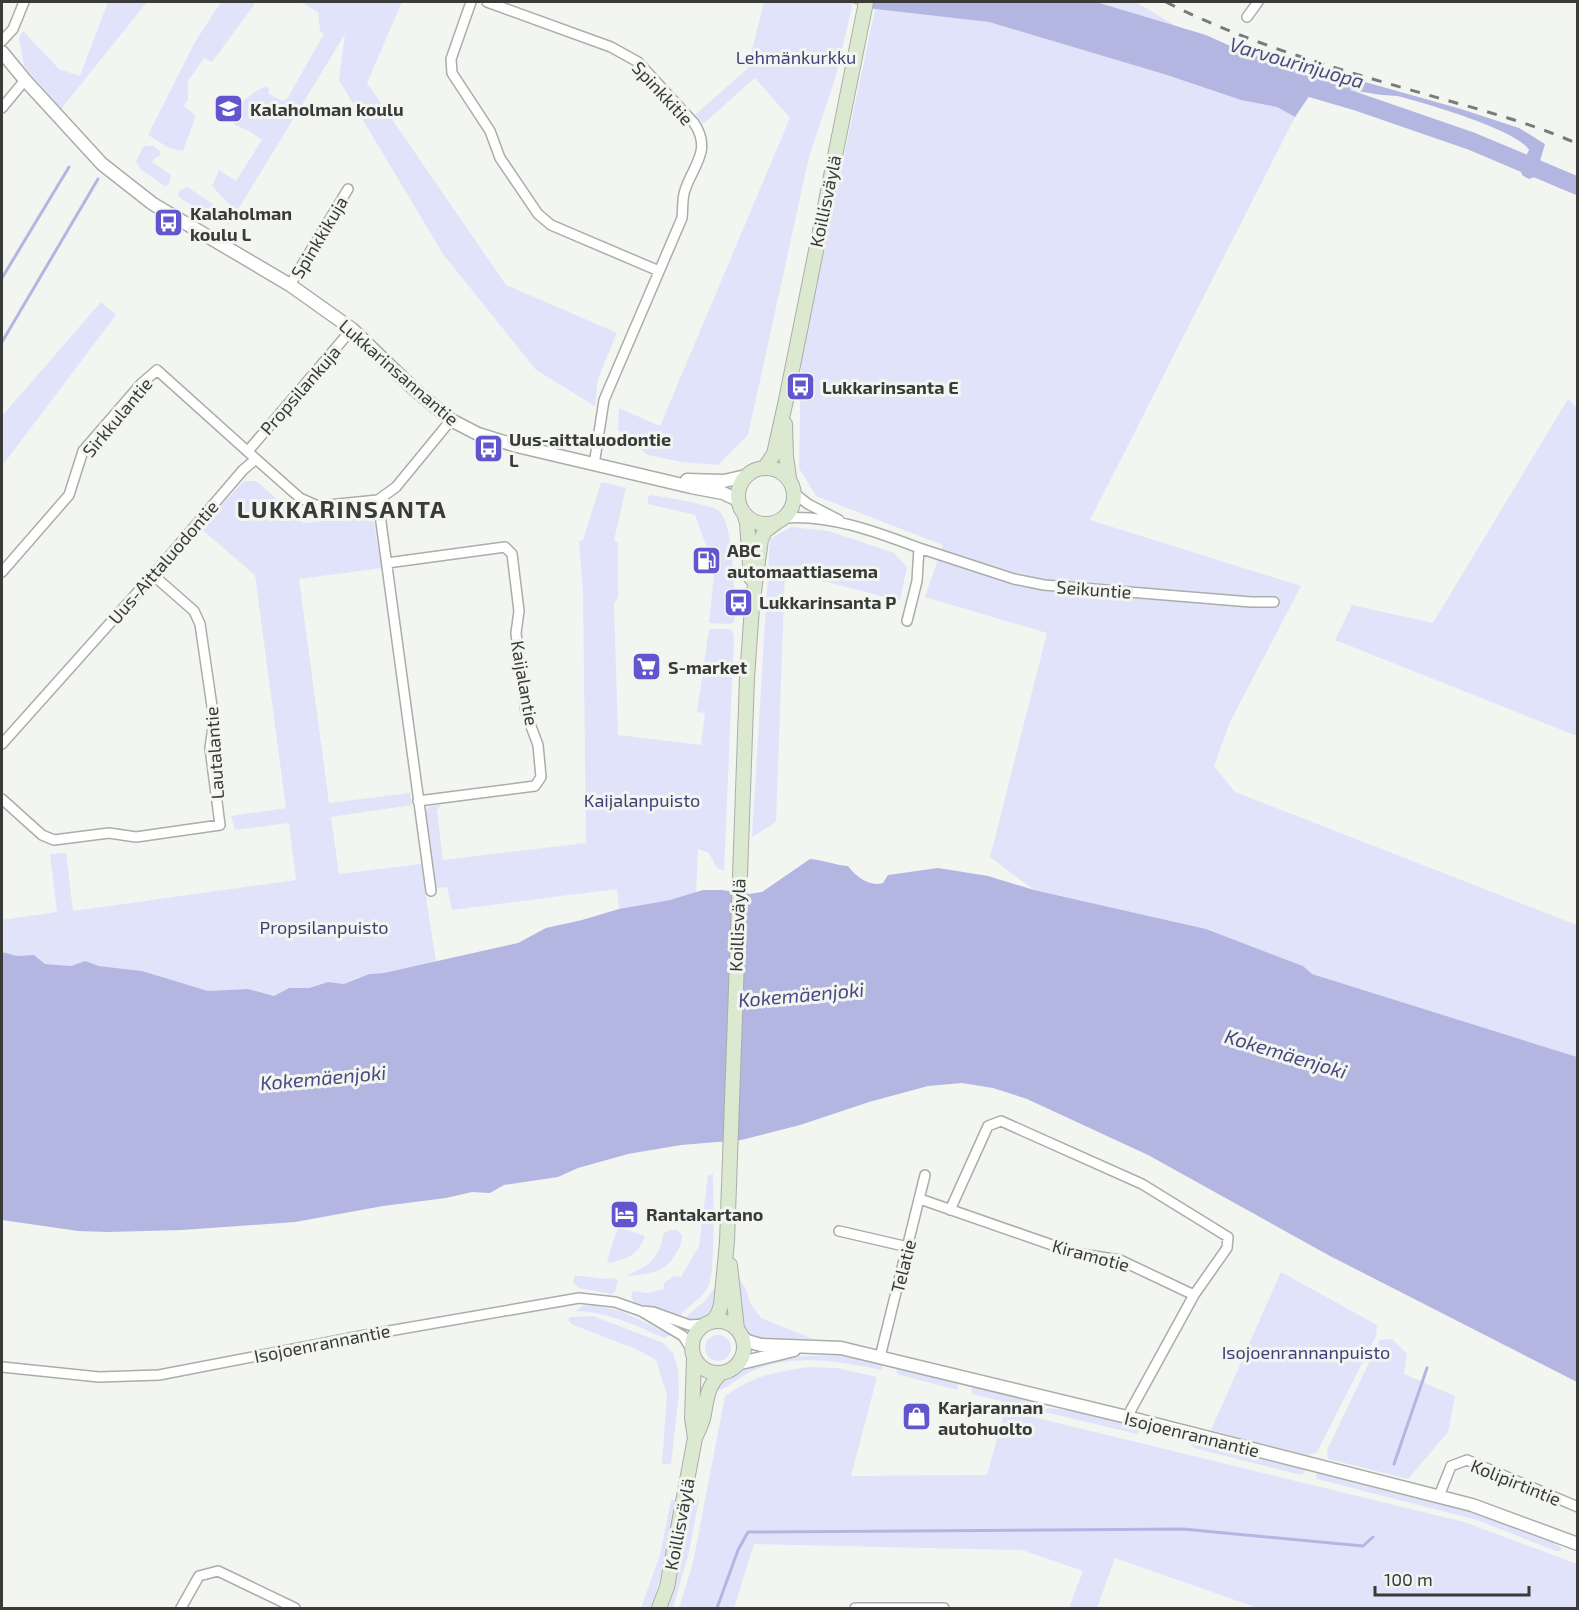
<svg xmlns="http://www.w3.org/2000/svg" width="1579" height="1610" font-family="'Exo 2',sans-serif">
<style>
.green{fill:#e1e3fb}
.water{fill:#b4b6e2}
.lines{fill:none;stroke-linecap:round;stroke-linejoin:round}
.stream{stroke:#b4b6e2;stroke-width:3}
.river{stroke:#b4b6e2;stroke-width:18}
.minor-casing{stroke:#aaada8;stroke-width:12}
.tertiary-casing{stroke:#aaada8;stroke-width:15}
.secondary-casing{stroke:#aaada8;stroke-width:16}
.minor{stroke:#fff;stroke-width:9}
.tertiary{stroke:#fff;stroke-width:12}
.secondary{stroke:#dce9d1;stroke-width:14}
.rail{stroke:#797b78;stroke-width:3;stroke-dasharray:10 10;stroke-linecap:butt}
.labels{text-anchor:middle;dominant-baseline:central;stroke-width:6;stroke-linejoin:round;paint-order:stroke}
.park-label{font-size:18px;fill:#424079;stroke:#f2f5f0}
.street-label{font-size:18px;fill:#3a3b39;stroke:#f2f5f0}
.poi-label{font-size:18px;font-weight:bold;fill:#3a3b39;stroke:#f2f5f0;text-anchor:start}
.water-label{font-size:20px;font-style:italic;fill:#4a4982;stroke:#f2f5f0}
.district-label{font-size:24px;font-weight:bold;letter-spacing:1.5px;fill:#3a3b39;stroke:#f2f5f0}
</style>
<rect width="100%" height="100%" fill="#f2f5f0"/>
<!-- green -->
<path class="green" d="M 108,2 L 147,2 L 61,109 L 24,66 L 19,37 L 23,31 L 59,69 L 80,76 Z
M 221,2 L 254,2 L 254,5 L 212,62 L 204,58 L 188,81 L 188,100 L 184,106 L 196,116 L 183,151 L 169,148 L 148,135 L 195,42 Z
M 300,2 L 402,2 L 367,83 L 506,285 L 617,333 L 598,378 L 595,406 L 536,370 L 443,254 L 339,80 L 345,34 L 228,226 L 227,219 L 230,205 L 212,186 L 219,170 L 236,181 L 262,140 L 249,131 L 235,125 C 232,107 251,91 268,86 L 269,94 L 282,101 L 287,99 L 324,34 L 320,31 L 318,12 Z
M 764,2 L 850,2 L 852,7 L 835,79 L 809,157 L 748,435 L 718,465 L 681,462 L 648,455 L 618,430 L 619,408 L 660,426 L 790,118 L 755,78 L 703,124 L 695,115 L 747,69 Z
M 1096,2 L 1136,2 L 1179,28 Z
M 875,9 L 989,22 L 1167,75 L 1241,100 L 1277,107 L 1295,117 L 1090,520 L 1301,586 L 1230,722 L 1214,766 L 1235,792 L 1577,925 L 1577,1059 L 1312,974 L 1303,966 L 1206,929 L 1034,890 L 990,857 L 1047,633 L 925,597 L 943,545 L 816,496 L 799,468 L 801,361 Z
M 144,146 L 153,146 L 160,151 L 160,156 L 155,158 L 152,162 L 171,175 L 170,182 L 166,187 L 140,169 L 136,161 Z
M 187,187 L 214,205 L 217,218 L 214,222 L 178,196 L 179,191 Z
M 101,302 L 116,315 L 2,466 L 2,416 Z
M 1568,399 L 1578,409 L 1577,736 L 1335,640 L 1352,605 L 1433,623 Z
M 244,481 L 256,481 L 304,523 L 365,516 L 374,523 L 382,568 L 299,579 L 329,803 L 410,793 L 412,805 L 331,817 L 339,874 L 421,864 L 436,962 L 384,973 L 368,974 L 344,984 L 328,982 L 309,988 L 289,988 L 274,996 L 248,989 L 208,991 L 142,971 L 99,966 L 85,961 L 71,966 L 45,964 L 34,955 L 17,956 L 2,952 L 2,920 L 57,912 L 50,854 L 66,853 L 73,911 L 296,880 L 289,823 L 235,830 L 231,816 L 286,808 L 255,575 L 200,528 Z
M 601,482 L 626,488 L 614,540 L 618,542 L 618,597 L 614,604 L 618,735 L 701,745 L 705,713 L 697,712 L 709,629 L 728,629 L 732,631 L 734,636 L 724,871 L 717,868 L 709,853 L 698,849 L 696,893 L 670,900 L 619,909 L 617,889 L 452,910 L 447,887 L 432,888 L 423,814 L 429,806 L 441,805 L 437,811 L 443,860 L 586,843 L 583,592 L 579,541 L 583,540 Z
M 651,495 C 664,497 710,504 719,511 C 735,526 734,599 735,621 L 731,624 L 709,623 L 714,575 L 710,557 L 695,515 L 648,504 L 648,497 Z
M 791,527 L 829,531 L 894,553 L 907,567 L 900,601 L 785,571 L 776,822 L 752,837 L 770,539 Z
M 713,1174 C 713,1196 716,1270 708,1287 C 702,1300 686,1305 679,1318 L 634,1302 L 631,1297 L 633,1291 L 647,1293 L 664,1289 L 664,1283 L 674,1276 L 681,1277 L 699,1246 L 708,1175 Z
M 618,1227 L 645,1236 C 639,1254 629,1258 610,1263 L 607,1261 Z
M 670,1230 L 677,1230 L 682,1235 C 682,1242 680,1247 676,1253 C 665,1274 648,1274 626,1276 C 651,1264 657,1262 664,1233 Z
M 1281,1272 L 1377,1325 L 1376,1336 L 1317,1452 L 1306,1456 L 1211,1430 Z
M 736,1273 L 746,1289 L 750,1303 L 761,1318 L 813,1339 L 762,1342 C 735,1334 739,1297 736,1273 Z
M 575,1276 C 589,1275 601,1281 615,1278 L 618,1280 L 615,1292 L 611,1294 L 579,1288 L 573,1283 Z
M 718,1283 C 716,1305 715,1327 686,1320 L 688,1315 L 706,1300 Z
M 594,1305 L 621,1311 L 671,1335 L 664,1338 C 635,1325 608,1312 576,1311 L 582,1306 Z
M 593,1316 L 663,1343 L 673,1353 L 678,1370 L 679,1393 L 671,1464 L 662,1464 L 667,1395 L 656,1360 L 636,1349 L 571,1324 L 568,1320 L 570,1317 Z
M705 1348a13 13 0 1 1 26 0a13 13 0 1 1-26 0Z
M 1392,1339 L 1407,1354 L 1404,1374 L 1455,1396 L 1448,1432 L 1408,1479 L 1328,1459 L 1327,1450 L 1380,1340 Z
M 837,1355 L 879,1363 L 882,1366 L 882,1370 C 839,1361 793,1353 752,1371 C 741,1376 731,1385 720,1390 L 713,1389 C 721,1381 727,1379 737,1374 C 770,1356 800,1356 837,1355 Z
M 810,1367 L 836,1368 L 877,1377 L 851,1476 L 987,1475 L 1005,1410 L 1464,1522 L 1577,1564 L 1577,1608 L 1405,1608 L 1400,1607 L 1399,1608 L 1258,1608 L 1115,1558 L 1097,1608 L 1069,1608 L 1083,1571 L 1022,1550 L 754,1544 L 734,1608 L 679,1608 L 693,1563 L 725,1396 C 754,1375 775,1372 810,1367 Z
M 896,1368 L 958,1384 L 957,1390 L 897,1374 Z
M 976,1387 L 1028,1399 L 1036,1405 L 1035,1408 L 1032,1409 L 973,1394 L 971,1391 L 972,1388 Z
M 1047,1408 L 1075,1411 L 1140,1428 L 1139,1432 L 1137,1434 L 1045,1412 Z
M 1191,1440 L 1302,1468 L 1305,1471 L 1305,1473 L 1301,1475 L 1194,1448 L 1192,1446 Z
M 1316,1472 L 1481,1514 L 1542,1536 L 1562,1548 L 1560,1551 L 1556,1551 L 1477,1520 L 1317,1479 Z
M 671,1500 L 679,1500 L 672,1536 L 654,1599 L 650,1608 L 641,1608 L 660,1555 Z
M 692,1500 L 699,1500 L 689,1552 L 673,1608 L 668,1608 L 685,1540 Z"/>
<!-- water -->
<path class="water" d="M 847,2 L 1096,2 L 1206,35 L 1237,49 L 1292,67 L 1365,82 L 1461,109 L 1519,128 L 1545,144 L 1540,161 L 1577,180 L 1577,192 L 1564,190 L 1535,177 L 1529,179 L 1522,175 L 1520,168 L 1529,150 C 1518,130 1422,102 1397,96 C 1388,95 1378,95 1369,93 C 1352,90 1335,87 1318,83 L 1295,117 L 1277,107 L 1241,100 L 1167,75 L 989,22 L 875,9 Z
M 810,859 C 824,860 834,865 848,866 C 856,877 870,887 883,883 L 888,875 L 938,868 L 988,876 L 1034,890 L 1206,929 L 1303,966 L 1312,974 L 1577,1057 L 1577,1382 L 1330,1256 L 1148,1155 L 1027,1099 L 993,1088 L 962,1083 L 928,1086 L 869,1102 L 800,1125 L 741,1140 L 681,1145 L 628,1154 L 578,1168 L 558,1177 L 504,1185 L 490,1193 L 472,1192 L 446,1198 L 383,1206 L 295,1222 L 182,1230 L 108,1232 L 78,1231 L 2,1220 L 2,952 L 17,956 L 34,955 L 45,964 L 71,966 L 85,961 L 99,966 L 142,971 L 208,991 L 248,989 L 274,996 L 289,988 L 309,988 L 328,982 L 344,984 L 369,974 L 384,973 L 518,943 L 546,928 L 582,920 L 619,909 L 670,900 L 703,890 L 722,890 L 749,894 L 762,892 Z"/>
<g class="lines">
<!-- stream -->
<path class="stream" d="M 2,278 L 69,167
M 2,342 L 98,179
M 1394,1464 L 1427,1368
M 717,1608 L 738,1550 L 748,1532 L 1183,1529 L 1363,1546 L 1373,1537"/>
<!-- river -->
<path class="river" d="M 1290,82 L 1355,101 L 1471,141 L 1578,186"/>
<defs>
<path id="minor" d="M 471,2 L 451,59 L 452,73 L 490,131 L 500,158 L 538,214 L 551,225 L 659,271
M 487,2 L 611,47 L 638,62 L 694,123 C 712,150 694,164 685,190 C 682,198 683,209 682,218 L 604,400 L 594,465
M 1247,17 L 1258,2
M 2,41 L 13,29 L 24,2
M 2,108 L 25,80
M 290,285 L 348,189
M 248,451 L 352,329
M 794,493 L 808,504 L 839,520
M 378,500 L 431,891
M 784,518 C 829,514 877,532 919,548 L 917,581 L 907,621
M 919,548 L 1014,579 L 1044,585 L 1251,602 L 1274,602
M 387,563 L 505,547 L 512,554 L 519,611 L 516,633 L 526,713 L 538,745 L 541,777 L 535,786 L 418,801
M 2,572 L 69,495 L 83,451 L 141,384 L 157,370 L 256,459
M 2,744 L 153,575 L 243,470 L 256,459 L 300,498 L 318,506 L 378,500 L 396,487 L 451,420
M 2,799 L 42,835 L 54,840 L 109,833 L 136,837 L 220,825 L 210,748 L 214,720 L 200,624 L 194,611 L 153,575
M 920,1199 L 1075,1253 L 1120,1260 L 1194,1295
M 950,1210 L 988,1126 L 1001,1121 L 1142,1184 L 1228,1237 L 1227,1248 L 1194,1295 L 1127,1417
M 839,1231 L 908,1247
M 641,1311 L 683,1336 L 692,1350
M 880,1357 L 925,1175
M 2,1367 L 99,1377 L 159,1375 L 366,1335 L 579,1298 L 615,1302 L 641,1311 L 653,1312 L 689,1325 L 706,1324
M 1439,1496 L 1451,1466 L 1467,1460 L 1578,1507
M 181,1608 L 199,1576 L 218,1571 L 295,1608
M 855,1608 L 944,1608"/>
<path id="tertiary" d="M 2,52 L 25,80 L 102,164 L 153,204 L 290,285 L 352,329 L 415,390 L 451,420 L 478,434 L 517,446 L 691,487 L 723,493 L 738,500
M 687,480 L 724,481 L 746,476
M 740,1334 L 747,1341 L 761,1345 L 841,1348 L 1127,1417 L 1472,1505 L 1578,1544
M 737,1364 L 794,1350"/>
<path id="secondary" d="M 785,424 L 786,456 L 789,478
M 765,467 L 774,454 L 786,400 L 866,2
M738 496a28 28 0 1 1 56 0a28 28 0 1 1-56 0Z
M 744,513 L 747,523 L 751,578
M 730,1265 L 737,1329
M692 1347a26 26 0 1 1 52 0a26 26 0 1 1-52 0Z
M 712,1322 L 718,1314 L 721,1305 L 727,1242 L 747,678 L 752,607 L 761,539 L 765,531 L 777,522
M 694,1359 L 692,1418 L 695,1438
M 659,1608 L 667,1587 L 695,1438 C 698,1432 701,1425 703,1419 C 707,1400 706,1387 721,1373"/>
</defs>
<!-- minor casing -->
<use href="#minor" class="minor-casing"/>
<!-- tertiary casing -->
<use href="#tertiary" class="tertiary-casing"/>
<!-- secondary casing -->
<use href="#secondary" class="secondary-casing"/>
<!-- minor -->
<use href="#minor" class="minor"/>
<!-- tertiary -->
<use href="#tertiary" class="tertiary"/>
<!-- secondary -->
<use href="#secondary" class="secondary"/>
<!-- rail -->
<path class="rail" d="M 1166,2 C 1246,43 1334,68 1421,93 C 1473,108 1527,121 1578,144"/>
</g>
<!-- icons -->
<defs>
<symbol id="school-square" viewBox="-11 -11 22 22"><rect x="-9" y="-9" width="18" height="18" rx="4" fill="#6256cf" stroke="#f2f5f0"/><path d="M0-5L7-2L0 1L-7-2ZM-4 1L0 2.5L4 1V4Q0 6-4 4Z" fill="#fff"/></symbol>
<symbol id="bus-square" viewBox="-11 -11 22 22"><rect x="-9" y="-9" width="18" height="18" rx="4" fill="#6256cf" stroke="#f2f5f0"/><path d="M-5-6H5V4H4V6H2V4H-2V6H-4V4H-5ZM-3.5-4V0h7V-4ZM-3.5 1.2v1.5H-2V1.2ZM2 1.2v1.5H3.5V1.2Z" fill="#fff"/></symbol>
<symbol id="fuel-square" viewBox="-11 -11 22 22"><rect x="-9" y="-9" width="18" height="18" rx="4" fill="#6256cf" stroke="#f2f5f0"/><path d="M-5.5-6h7V0h2V4h1.3V-2.5L3-4.5l.8-.8L6-3V5H2.5V1h-1V6h-7ZM-4.2-4.7v3.2H.2V-4.7Z" fill="#fff"/></symbol>
<symbol id="supermarket-square" viewBox="-11 -11 22 22"><rect x="-9" y="-9" width="18" height="18" rx="4" fill="#6256cf" stroke="#f2f5f0"/><path d="M-6-5.5h2.5l.6 2H6L4.5 2H-2.5L-4.4-4H-6ZM-1.5 3.2a1.3 1.3 0 1 0 .1 0ZM3 3.2a1.3 1.3 0 1 0 .1 0Z" fill="#fff"/></symbol>
<symbol id="hotel-square" viewBox="-11 -11 22 22"><rect x="-9" y="-9" width="18" height="18" rx="4" fill="#6256cf" stroke="#f2f5f0"/><path d="M-6-4.5h1.5V1H6V5H4.5V3h-9V5H-6ZM-4 0a1.8 1.8 0 1 1 3.6 0ZM.5 0V-2.5h3Q6-2.5 6 0Z" fill="#fff"/></symbol>
<symbol id="shop-square" viewBox="-11 -11 22 22"><rect x="-9" y="-9" width="18" height="18" rx="4" fill="#6256cf" stroke="#f2f5f0"/><path d="M-5-2.5h2.3a2.7 3.5 0 0 1 5.4 0H5L5.5 6h-11ZM-1.5-2.5h3a1.5 2.3 0 0 0-3 0Z" fill="#fff"/></symbol>
</defs>
<g fill-rule="evenodd">
<use href="#school-square" x="212" y="92" width="33" height="33"/>
<use href="#bus-square" x="152" y="206" width="33" height="33"/>
<use href="#bus-square" x="784" y="370" width="33" height="33"/>
<use href="#bus-square" x="472" y="432" width="33" height="33"/>
<use href="#fuel-square" x="690" y="544" width="33" height="33"/>
<use href="#bus-square" x="722" y="586" width="33" height="33"/>
<use href="#supermarket-square" x="630" y="650" width="33" height="33"/>
<use href="#hotel-square" x="608" y="1198" width="33" height="33"/>
<use href="#shop-square" x="900" y="1400" width="33" height="33"/>
</g>
<g class="labels">
<!-- park labels -->
<g class="park-label">
<text x="796" y="57">Lehmänkurkku</text>
<text x="642" y="800">Kaijalanpuisto</text>
<text x="324" y="927">Propsilanpuisto</text>
<text x="1306" y="1352">Isojoenrannanpuisto</text>
</g>
<!-- street labels -->
<g class="street-label">
<text transform="translate(663 93) rotate(47)">Spinkkitie</text>
<text transform="translate(825 201) rotate(-78)">Koillisväylä</text>
<text transform="translate(319 237) rotate(-59)">Spinkkikuja</text>
<text transform="translate(399 372) rotate(41)">Lukkarinsannantie</text>
<text transform="translate(300 390) rotate(-49)">Propsilankuja</text>
<text transform="translate(117 417) rotate(-50)">Sirkkulantie</text>
<text transform="translate(163 562) rotate(-49)">Uus-Aittaluodontie</text>
<text transform="translate(1094 589) rotate(4)">Seikuntie</text>
<text transform="translate(525 683) rotate(80)">Kaijalantie</text>
<text transform="translate(214 753) rotate(-94)">Lautalantie</text>
<text transform="translate(737 925) rotate(-88)">Koillisväylä</text>
<text transform="translate(1091 1255) rotate(15)">Kiramotie</text>
<text transform="translate(903 1266) rotate(-76)">Telatie</text>
<text transform="translate(322 1343) rotate(-11)">Isojoenrannantie</text>
<text transform="translate(1192 1434) rotate(14)">Isojoenrannantie</text>
<text transform="translate(1516 1482) rotate(22)">Kolipirtintie</text>
<text transform="translate(679 1524) rotate(-79)">Koillisväylä</text>
</g>
<!-- poi labels -->
<g class="poi-label">
<text x="250" y="109">Kalaholman koulu</text>
<text x="190" y="213">Kalaholman<tspan x="190" dy="21">koulu L</tspan></text>
<text x="822" y="387">Lukkarinsanta E</text>
<text x="509" y="439">Uus-aittaluodontie<tspan x="509" dy="21">L</tspan></text>
<text x="727" y="550">ABC<tspan x="727" dy="21">automaattiasema</tspan></text>
<text x="759" y="602">Lukkarinsanta P</text>
<text x="668" y="667">S-market</text>
<text x="646" y="1214">Rantakartano</text>
<text x="938" y="1407">Karjarannan<tspan x="938" dy="21">autohuolto</tspan></text>
</g>
<!-- water labels -->
<g class="water-label">
<text transform="translate(1297 62) rotate(16)">Varvourinjuopa</text>
<text transform="translate(801 994) rotate(-5)">Kokemäenjoki</text>
<text transform="translate(1286 1053) rotate(17)">Kokemäenjoki</text>
<text transform="translate(323 1077) rotate(-5)">Kokemäenjoki</text>
</g>
<!-- district labels -->
<g class="district-label">
<text x="342" y="508">LUKKARINSANTA</text>
</g>
</g>
<!-- border -->
<rect width="1579" height="1610" fill="none" stroke="#3a3b39" stroke-width="6"/>
<!-- scale -->
<path d="M1375 1586v9h154v-9" fill="none" stroke="#3a3b39" stroke-width="3"/>
<text x="1384" y="1586" font-size="18" fill="#3a3b39" stroke="#f2f5f0" stroke-width="4.5" paint-order="stroke">100 m</text>
</svg>
